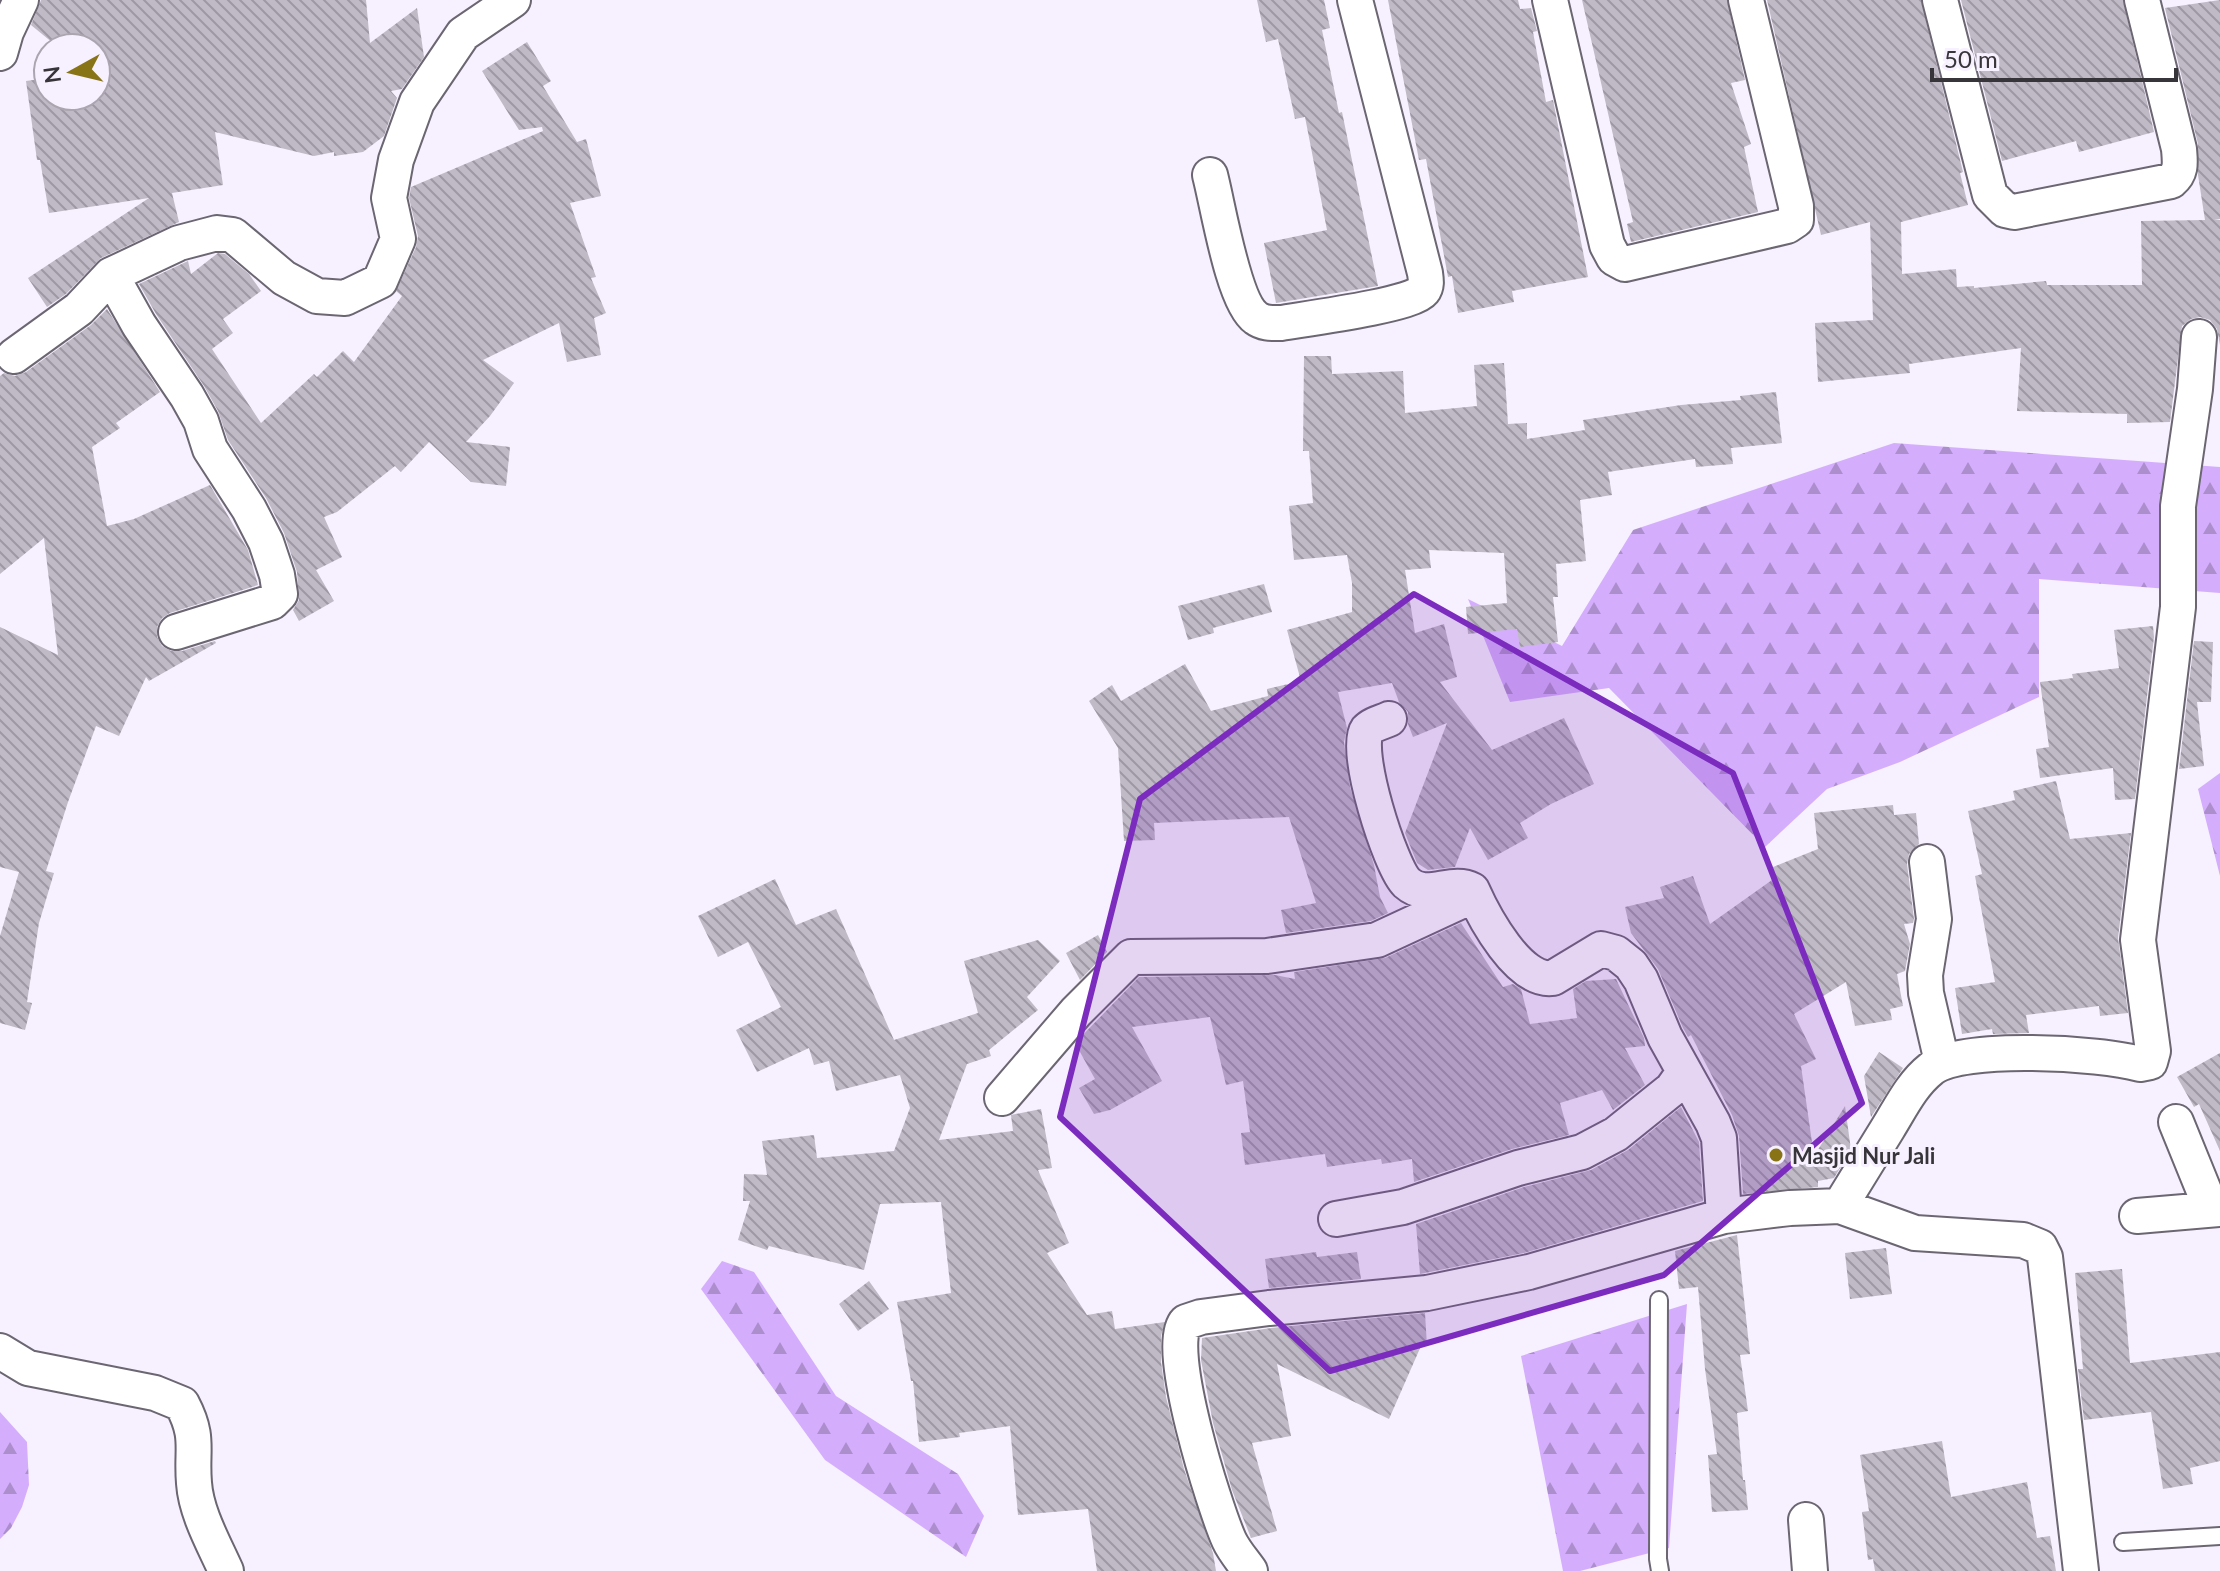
<svg xmlns="http://www.w3.org/2000/svg" width="2220" height="1571" font-family="Lato,sans-serif">
<style>
.forest{fill:url(#forest-firs)}
.building{fill:url(#building-back-hatch)}
.lines{fill:none;stroke-linecap:round;stroke-linejoin:round}
.service-casing{stroke:#6b6672;stroke-width:20}
.minor-casing{stroke:#6b6672;stroke-width:38}
.service{stroke:#fff;stroke-width:16}
.minor{stroke:#fff;stroke-width:34}
.marked{fill:#7b2cbf;fill-opacity:0.2;stroke:#7b2cbf;stroke-width:6;stroke-linejoin:round}
.poi-dot{fill:#887417;stroke:#f7f0fe;stroke-width:3}
.labels{text-anchor:middle;dominant-baseline:central;stroke-width:6;stroke-linejoin:round;paint-order:stroke}
.poi-label{font-size:22px;font-weight:bold;fill:#38353a;stroke:#f7f0fe;text-anchor:start}
</style>
<defs>
<pattern id="forest-firs" width="22" height="20" patternUnits="userSpaceOnUse" patternTransform="scale(2)"><rect width="22" height="20" fill="#d4aefc"/><path d="M5 1l3.5 6h-7zM16 11l3.5 6h-7z" fill="#ad8ecd"/></pattern>
<pattern id="building-back-hatch" width="6" height="6" patternUnits="userSpaceOnUse" patternTransform="scale(2)"><rect width="6" height="6" fill="#c0bac7"/><path d="M-1 5l2 2M0 0l6 6M5-1l2 2" fill="none" stroke="#9d98a3"/></pattern>
</defs>
<rect width="100%" height="100%" fill="#f7f0fe"/>
<!-- forest -->
<path class="forest" d="M 1894,443 L 2220,467 L 2220,593 L 2039,579 L 2039,697 L 1900,762 L 1827,789 L 1765,847 L 1609,688 L 1510,702 L 1468,599 L 1562,646 L 1633,530 Z
M 2220,773 L 2220,876 L 2198,789 Z
M 722,1261 L 754,1272 L 836,1396 L 958,1474 L 984,1516 L 966,1557 L 825,1460 L 701,1289 Z
M 1687,1304 L 1669,1548 L 1580,1571 L 1563,1571 L 1521,1356 Z
M 0,1412 L 27,1442 L 29,1485 L 22,1507 L 11,1528 L 0,1539 Z"/>
<!-- building -->
<path class="building" d="M 41,0 L 366,0 L 370,43 L 417,8 L 424,57 L 402,89 L 391,91 L 397,98 L 384,136 L 363,152 L 334,156 L 334,152 L 314,156 L 215,132 L 223,185 L 172,193 L 179,222 L 101,258 L 66,294 L 47,307 L 28,278 L 149,198 L 49,213 L 40,160 L 37,160 L 26,81 L 48,78 L 48,96 L 96,96 L 96,48 L 59,48 L 31,25 Z
M 1257,0 L 1324,0 L 1330,28 L 1322,30 L 1339,113 L 1342,112 L 1378,286 L 1276,303 L 1264,243 L 1327,230 L 1305,117 L 1295,119 L 1278,39 L 1266,42 Z
M 1388,0 L 1518,0 L 1520,9 L 1531,8 L 1537,31 L 1533,32 L 1546,102 L 1553,100 L 1588,277 L 1512,291 L 1514,302 L 1458,313 L 1452,276 L 1448,277 L 1426,159 L 1419,160 Z
M 1582,0 L 1727,0 L 1745,80 L 1731,83 L 1751,144 L 1744,147 L 1758,212 L 1631,242 L 1627,224 L 1633,222 Z
M 1767,0 L 1921,0 L 1963,172 L 1960,173 L 1968,205 L 1901,222 L 1902,274 L 1956,269 L 1957,287 L 1974,286 L 1974,288 L 2046,281 L 2047,285 L 2142,285 L 2141,221 L 2205,220 L 2198,175 L 2198,144 L 2165,8 L 2220,0 L 2220,219 L 2214,220 L 2220,220 L 2220,345 L 2217,329 L 2210,320 L 2200,317 L 2191,319 L 2182,326 L 2170,422 L 2127,423 L 2127,414 L 2017,411 L 2021,348 L 1909,364 L 1910,373 L 1818,382 L 1815,323 L 1873,320 L 1870,222 L 1821,235 Z
M 1961,0 L 2123,0 L 2154,132 L 2079,152 L 2076,141 L 2002,161 Z
M 527,42 L 551,81 L 543,86 L 577,142 L 586,139 L 601,196 L 570,203 L 596,277 L 591,278 L 606,313 L 594,318 L 601,355 L 567,362 L 559,323 L 483,360 L 514,383 L 490,416 L 466,442 L 510,447 L 506,486 L 471,482 L 429,442 L 401,472 L 395,466 L 337,512 L 324,517 L 342,557 L 316,570 L 334,601 L 299,621 L 293,610 L 299,600 L 297,572 L 284,533 L 266,498 L 228,440 L 218,411 L 204,386 L 156,314 L 139,284 L 188,261 L 191,274 L 218,253 L 225,254 L 249,274 L 261,291 L 223,319 L 233,333 L 212,349 L 261,423 L 314,374 L 317,377 L 343,351 L 354,362 L 402,296 L 396,291 L 416,247 L 418,236 L 409,198 L 411,187 L 543,131 L 542,127 L 519,130 L 482,71 Z
M 107,309 L 160,392 L 116,423 L 120,428 L 92,447 L 107,526 L 134,519 L 210,485 L 248,550 L 258,585 L 170,613 L 162,618 L 157,627 L 157,637 L 162,646 L 171,651 L 182,651 L 215,641 L 216,643 L 149,681 L 146,677 L 119,736 L 96,726 L 68,802 L 46,871 L 54,873 L 39,923 L 27,1002 L 32,1003 L 25,1030 L 0,1023 L 0,936 L 19,872 L 0,867 L 0,627 L 58,655 L 44,538 L 0,574 L 0,376 L 4,373 L 15,376 L 26,372 L 91,325 Z
M 1304,356 L 1331,356 L 1332,374 L 1403,371 L 1405,413 L 1477,406 L 1474,365 L 1504,363 L 1508,424 L 1527,423 L 1527,439 L 1585,430 L 1583,420 L 1681,405 L 1741,400 L 1740,396 L 1776,392 L 1782,443 L 1731,448 L 1733,464 L 1696,467 L 1695,459 L 1608,472 L 1612,495 L 1580,500 L 1586,561 L 1556,564 L 1558,597 L 1553,597 L 1558,642 L 1520,647 L 1517,629 L 1468,634 L 1466,607 L 1507,603 L 1504,553 L 1429,550 L 1431,568 L 1405,570 L 1415,633 L 1444,624 L 1457,677 L 1440,682 L 1492,750 L 1564,718 L 1594,784 L 1551,804 L 1520,823 L 1528,838 L 1488,860 L 1470,828 L 1455,867 L 1428,870 L 1417,863 L 1405,833 L 1447,723 L 1413,737 L 1408,724 L 1408,712 L 1399,702 L 1392,683 L 1338,692 L 1347,728 L 1344,742 L 1350,787 L 1374,865 L 1380,897 L 1388,913 L 1371,921 L 1286,933 L 1281,910 L 1316,903 L 1289,817 L 1154,823 L 1155,840 L 1124,841 L 1118,748 L 1089,701 L 1112,685 L 1121,701 L 1185,664 L 1211,711 L 1268,696 L 1267,689 L 1301,681 L 1287,630 L 1352,612 L 1352,583 L 1347,555 L 1294,560 L 1289,506 L 1313,503 L 1309,451 L 1303,451 Z
M 1264,584 L 1272,612 L 1213,628 L 1214,633 L 1188,640 L 1178,606 Z
M 2153,626 L 2154,637 L 2135,799 L 2115,800 L 2113,768 L 2040,778 L 2036,749 L 2049,747 L 2040,682 L 2073,678 L 2072,674 L 2119,668 L 2114,630 Z
M 2194,641 L 2213,642 L 2211,702 L 2197,702 L 2204,766 L 2179,769 Z
M 2056,781 L 2070,839 L 2131,833 L 2118,938 L 2128,1013 L 2100,1016 L 2099,1006 L 2026,1015 L 2029,1033 L 1993,1034 L 1992,1029 L 1962,1034 L 1955,988 L 1995,982 L 1975,876 L 1982,874 L 1968,811 L 2015,800 L 2013,791 Z
M 1893,805 L 1894,815 L 1916,813 L 1919,844 L 1909,854 L 1907,864 L 1914,919 L 1913,923 L 1904,924 L 1910,944 L 1905,971 L 1897,974 L 1903,1006 L 1890,1009 L 1892,1020 L 1855,1026 L 1846,982 L 1794,1014 L 1816,1059 L 1801,1066 L 1814,1156 L 1845,1106 L 1851,1150 L 1834,1178 L 1818,1181 L 1818,1187 L 1743,1194 L 1739,1136 L 1732,1115 L 1691,1035 L 1688,1037 L 1683,1028 L 1658,969 L 1631,933 L 1625,907 L 1664,898 L 1660,887 L 1693,876 L 1710,924 L 1772,880 L 1768,869 L 1818,849 L 1814,813 Z
M 775,879 L 796,925 L 836,909 L 894,1040 L 978,1013 L 964,961 L 1038,940 L 1060,961 L 1027,997 L 1038,1010 L 989,1050 L 991,1056 L 967,1064 L 939,1140 L 1013,1131 L 1011,1115 L 1041,1109 L 1052,1168 L 1038,1170 L 1069,1243 L 1047,1253 L 1087,1315 L 1112,1311 L 1115,1329 L 1165,1322 L 1161,1336 L 1161,1362 L 1166,1397 L 1184,1469 L 1213,1553 L 1216,1571 L 1097,1571 L 1088,1509 L 1018,1515 L 1010,1426 L 959,1433 L 960,1437 L 919,1442 L 913,1381 L 911,1381 L 897,1302 L 951,1293 L 941,1202 L 880,1204 L 864,1270 L 769,1246 L 767,1250 L 738,1240 L 750,1201 L 743,1201 L 744,1174 L 767,1175 L 762,1141 L 814,1135 L 817,1158 L 894,1151 L 910,1108 L 900,1075 L 836,1091 L 829,1061 L 814,1065 L 809,1048 L 757,1072 L 736,1030 L 781,1007 L 748,942 L 718,957 L 698,916 Z
M 1461,923 L 1503,987 L 1513,984 L 1521,989 L 1530,1024 L 1577,1018 L 1573,989 L 1586,981 L 1616,979 L 1644,1038 L 1645,1046 L 1625,1048 L 1645,1085 L 1613,1110 L 1602,1090 L 1560,1103 L 1569,1135 L 1512,1149 L 1414,1182 L 1412,1159 L 1382,1164 L 1381,1159 L 1327,1167 L 1325,1154 L 1245,1165 L 1241,1133 L 1250,1132 L 1243,1081 L 1226,1085 L 1210,1017 L 1132,1027 L 1162,1081 L 1110,1110 L 1094,1114 L 1079,1088 L 1095,1079 L 1075,1043 L 1139,977 L 1275,975 L 1295,979 L 1294,972 L 1385,958 Z
M 1098,935 L 1107,952 L 1080,980 L 1066,953 Z
M 1879,1052 L 1903,1068 L 1871,1117 L 1864,1076 Z
M 2220,1053 L 2220,1151 L 2199,1104 L 2194,1107 L 2177,1077 Z
M 1681,1107 L 1699,1142 L 1703,1201 L 1524,1253 L 1420,1274 L 1416,1224 L 1524,1187 L 1591,1170 L 1628,1150 Z
M 1737,1235 L 1750,1354 L 1740,1355 L 1748,1411 L 1737,1413 L 1743,1480 L 1745,1480 L 1748,1510 L 1712,1512 L 1708,1455 L 1717,1454 L 1705,1369 L 1698,1287 L 1679,1289 L 1675,1251 Z
M 1886,1248 L 1892,1294 L 1850,1299 L 1845,1253 Z
M 1316,1252 L 1317,1257 L 1357,1252 L 1361,1279 L 1269,1288 L 1265,1259 Z
M 2122,1269 L 2130,1363 L 2220,1352 L 2220,1461 L 2190,1468 L 2193,1484 L 2163,1489 L 2151,1412 L 2084,1420 L 2078,1369 L 2083,1369 L 2075,1273 Z
M 869,1281 L 889,1309 L 858,1331 L 839,1304 Z
M 1425,1313 L 1427,1346 L 1421,1346 L 1389,1419 L 1277,1364 L 1291,1436 L 1252,1443 L 1277,1531 L 1251,1538 L 1232,1490 L 1213,1423 L 1201,1360 L 1202,1338 L 1271,1328 Z
M 1942,1441 L 1951,1497 L 2027,1482 L 2037,1538 L 2050,1536 L 2056,1571 L 1875,1571 L 1873,1559 L 1868,1560 L 1862,1512 L 1869,1511 L 1860,1455 Z"/>
<g class="lines">
<defs>
<path id="service" d="M 1659,1300 L 1658,1559 L 1660,1571
M 2123,1542 L 2220,1536"/>
<path id="minor" d="M 1550,0 L 1607,245 L 1614,258 L 1625,264 L 1787,226 L 1796,220 L 1796,206 L 1746,0
M 1940,0 L 1990,195 L 2005,210 L 2014,212 L 2171,181 C 2182,172 2180,162 2179,149 L 2142,0
M 0,53 L 6,32 L 21,0
M 1210,175 C 1218,205 1233,302 1256,318 C 1264,324 1273,323 1281,323 C 1304,319 1412,305 1423,291 C 1427,286 1426,280 1425,273 L 1355,0
M 111,275 L 139,325 L 187,396 L 201,421 L 210,449 L 249,509 L 266,542 L 277,575 L 280,594 L 272,602 L 176,632
M 14,356 L 79,309 L 111,275 L 179,243 L 217,233 L 233,235 L 284,278 L 317,296 L 345,298 L 380,281 L 398,239 L 389,198 L 396,160 L 417,102 L 463,34 L 513,0
M 1389,719 C 1383,722 1372,724 1367,730 C 1353,749 1390,867 1407,883 C 1427,901 1451,879 1472,890 C 1484,917 1519,983 1553,978 L 1601,949 L 1616,953 L 1631,965 L 1641,980 L 1665,1037 L 1713,1123 L 1719,1138 L 1724,1216
M 1927,862 L 1934,919 L 1925,975 L 1926,993 L 1942,1062
M 1002,1098 L 1076,1012 L 1131,957 L 1267,956 L 1377,940 L 1474,895
M 2176,1122 L 2211,1208
M 1840,1206 C 1856,1180 1872,1154 1888,1128 C 1901,1107 1912,1084 1931,1069 C 1961,1044 2102,1053 2140,1064 L 2150,1062 L 2153,1051 L 2138,940 L 2178,607 L 2178,506 L 2195,389 L 2199,337
M 2137,1216 L 2220,1209
M 1336,1219 L 1403,1207 L 1518,1168 L 1582,1152 L 1616,1134 L 1672,1089 L 1684,1072
M 0,1351 L 28,1368 L 155,1393 L 182,1404 C 200,1438 191,1449 194,1483 C 196,1513 214,1544 226,1571
M 1806,1520 L 1810,1571
M 1250,1571 C 1243,1561 1234,1551 1229,1540 C 1215,1509 1163,1345 1186,1322 L 1201,1317 L 1269,1308 L 1427,1293 L 1529,1272 L 1724,1216 L 1790,1208 L 1840,1206 L 1915,1233 L 2023,1240 L 2040,1247 L 2045,1257 L 2081,1571"/>
</defs>
<!-- service casing -->
<use href="#service" class="service-casing"/>
<!-- minor casing -->
<use href="#minor" class="minor-casing"/>
<!-- service -->
<use href="#service" class="service"/>
<!-- minor -->
<use href="#minor" class="minor"/>
</g>
<!-- marked area -->
<path class="marked" d="M 1414,594 L 1733,773 L 1862,1103 L 1664,1275 L 1330,1371 L 1060,1117 L 1140,799 Z"/>
<!-- markers -->
<circle class="poi-dot" cx="1776" cy="1155" r="8"/>
<g class="labels">
<!-- poi labels -->
<g class="poi-label">
<text x="1792" y="1155">Masjid Nur Jali</text>
</g>
</g>
<!-- north arrow -->
<g transform="translate(72 72) rotate(262)"><circle r="38" fill="#f7f0fe" stroke="#aba5b0" stroke-width="2"/>
<path d="M0-6L14 30L0 20L-14 30Z" fill="#887417"/>
<text y="-12" font-size="22" font-weight="bold" text-anchor="middle" fill="#38353a">N</text>
</g>
<!-- scale -->
<path d="M1932 68v12h244v-12" fill="none" stroke="#38353a" stroke-width="4"/>
<text x="1944" y="68" font-size="24" fill="#38353a" stroke="#f7f0fe" stroke-width="6" paint-order="stroke">50 m</text>
</svg>
